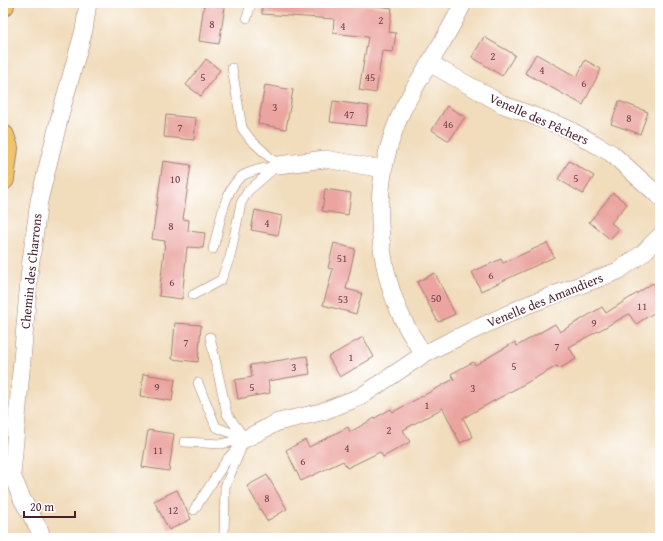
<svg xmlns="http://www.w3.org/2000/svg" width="663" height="541" font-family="'Gentium Book Plus',serif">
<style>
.building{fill:#eba4a0}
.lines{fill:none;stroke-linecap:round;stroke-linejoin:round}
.service-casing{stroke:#9e7e73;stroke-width:10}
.minor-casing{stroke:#9e7e73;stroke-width:18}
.motorway-casing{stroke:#9e7e73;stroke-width:24}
.service{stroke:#fff;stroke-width:9}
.minor{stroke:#fff;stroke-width:17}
.motorway{stroke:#f0c469;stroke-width:22}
.labels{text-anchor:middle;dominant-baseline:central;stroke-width:4;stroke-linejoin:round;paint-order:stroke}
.number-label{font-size:11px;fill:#724048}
.street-label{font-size:13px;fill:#4a1f2b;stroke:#fff}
</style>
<rect width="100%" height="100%" fill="#fff"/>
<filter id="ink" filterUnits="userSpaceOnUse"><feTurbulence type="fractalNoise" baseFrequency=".025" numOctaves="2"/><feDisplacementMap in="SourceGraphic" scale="8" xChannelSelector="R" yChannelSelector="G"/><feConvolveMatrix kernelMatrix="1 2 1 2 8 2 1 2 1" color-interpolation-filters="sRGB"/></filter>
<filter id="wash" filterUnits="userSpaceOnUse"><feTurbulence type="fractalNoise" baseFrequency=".012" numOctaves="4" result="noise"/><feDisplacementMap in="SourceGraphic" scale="16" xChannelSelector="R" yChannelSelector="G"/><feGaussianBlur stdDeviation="0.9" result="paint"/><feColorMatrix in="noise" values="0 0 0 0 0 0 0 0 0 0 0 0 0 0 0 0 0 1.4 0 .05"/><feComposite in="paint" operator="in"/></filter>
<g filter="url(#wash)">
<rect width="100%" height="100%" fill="#f1dcbb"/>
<g id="blocks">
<!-- building -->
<path class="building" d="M 262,3 L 350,3 L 392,8 L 389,32 L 396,33 L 393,52 L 382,51 L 376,93 L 359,90 L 368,37 L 333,33 L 334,19 L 262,14 Z
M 204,4 L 225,7 L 219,44 L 199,41 Z
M 484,37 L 515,55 L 502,76 L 472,57 Z
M 536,54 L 577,77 L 585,60 L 601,69 L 583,105 L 525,73 Z
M 206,59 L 220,70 L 201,96 L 186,85 Z
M 265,85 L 293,90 L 286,129 L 258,124 Z
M 333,101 L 369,106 L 366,126 L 330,122 Z
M 619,101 L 648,112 L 640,134 L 611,124 Z
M 447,106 L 465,117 L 449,141 L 432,130 Z
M 166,115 L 196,118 L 194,140 L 164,137 Z
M 163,161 L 191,165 L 183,219 L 189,220 L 188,231 L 205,233 L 203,248 L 187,247 L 182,299 L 159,296 L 165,241 L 152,239 Z
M 569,161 L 594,176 L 583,194 L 558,179 Z
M 325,189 L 351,193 L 348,215 L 322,211 Z
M 613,193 L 627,204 L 611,223 L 619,229 L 610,239 L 589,222 Z
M 255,210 L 282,216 L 278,235 L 251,230 Z
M 334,243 L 355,249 L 346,289 L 362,293 L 356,314 L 323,305 L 333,269 L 328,268 Z
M 547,243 L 554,257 L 481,291 L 472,272 L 501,259 L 503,263 Z
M 435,273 L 455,314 L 438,322 L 417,282 Z
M 653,283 L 660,294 L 660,309 L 636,324 L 629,314 L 569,347 L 576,359 L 559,369 L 557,366 L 463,418 L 473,437 L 460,443 L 443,408 L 403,430 L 410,442 L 383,457 L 380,452 L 347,468 L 343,461 L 301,481 L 286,450 L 305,440 L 309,447 L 348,427 L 350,432 L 391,409 L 393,412 L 454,379 L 451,374 L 473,362 L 475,365 L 515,342 L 517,346 L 555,324 L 560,332 L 602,307 L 606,313 Z
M 175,323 L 201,325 L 198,362 L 172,359 Z
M 363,337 L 374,357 L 340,377 L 328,357 Z
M 307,356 L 310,374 L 268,381 L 270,393 L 238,399 L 235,380 L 252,377 L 250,365 Z
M 143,374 L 175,379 L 172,401 L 140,396 Z
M 148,430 L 174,434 L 169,471 L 142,467 Z
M 267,475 L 287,509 L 267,521 L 247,486 Z
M 177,490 L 191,519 L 169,530 L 154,501 Z"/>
</g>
</g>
<g filter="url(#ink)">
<use href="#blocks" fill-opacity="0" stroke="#9e7e73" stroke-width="1"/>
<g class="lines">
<defs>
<path id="service" d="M 247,18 L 251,3
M 232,68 L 242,128 L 250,139 L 278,165
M 213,249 C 219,229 224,188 242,176 C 251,170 264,169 274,166
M 193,295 L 221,280 L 230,257 L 241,203 L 248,191 L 278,165
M 210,337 L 227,414 L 245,439
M 198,383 L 216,427 L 244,438
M 184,442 L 221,444 L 245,439
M 194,510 L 228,458 L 239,446
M 224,538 L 225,487 L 245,439"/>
<path id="minor" d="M 431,64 L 504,105 L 564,127 L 588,140 L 611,153 L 660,197
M 278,165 L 325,159 L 383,169
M 424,354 C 373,286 367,188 402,111 C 420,74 446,41 463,3
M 245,439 L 278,422 L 321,412 L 360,397 L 424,354 L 446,343 L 527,305 L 618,271 L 642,254 L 660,236
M 42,538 L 40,531 L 22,499 L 12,475 L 30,268 L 39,201 L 62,108 L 84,30 L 88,3"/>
<path id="motorway" d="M 3,5 L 3,3
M 3,136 L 7,148 L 3,179"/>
</defs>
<!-- service casing -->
<use href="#service" class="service-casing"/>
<!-- minor casing -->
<use href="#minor" class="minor-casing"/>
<!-- motorway casing -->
<use href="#motorway" class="motorway-casing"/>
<!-- service -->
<use href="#service" class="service"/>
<!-- minor -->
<use href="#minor" class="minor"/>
<!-- motorway -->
<use href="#motorway" class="motorway"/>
</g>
</g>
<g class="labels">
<!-- number labels -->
<g class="number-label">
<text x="381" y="20">2</text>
<text x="212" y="24">8</text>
<text x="343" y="26">4</text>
<text x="493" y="56">2</text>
<text x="542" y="70">4</text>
<text x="203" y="77">5</text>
<text x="370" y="77">45</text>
<text x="584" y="83">6</text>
<text x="275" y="107">3</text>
<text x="349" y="114">47</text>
<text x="629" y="118">8</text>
<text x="448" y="124">46</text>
<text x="180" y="127">7</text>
<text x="576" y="178">5</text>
<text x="175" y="179">10</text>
<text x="267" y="223">4</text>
<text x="171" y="226">8</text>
<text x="342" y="258">51</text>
<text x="491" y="275">6</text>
<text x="172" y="282">6</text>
<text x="436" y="298">50</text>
<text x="343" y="299">53</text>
<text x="642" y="306">11</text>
<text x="594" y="323">9</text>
<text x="186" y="342">7</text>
<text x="557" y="346">7</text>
<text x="351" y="357">1</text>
<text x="514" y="366">5</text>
<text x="294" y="367">3</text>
<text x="157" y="387">9</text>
<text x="252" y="387">5</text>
<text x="473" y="388">3</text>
<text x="427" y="405">1</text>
<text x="389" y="430">2</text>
<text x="347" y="448">4</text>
<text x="158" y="450">11</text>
<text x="303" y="461">6</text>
<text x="267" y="498">8</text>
<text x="173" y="510">12</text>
</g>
<!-- street labels -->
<g class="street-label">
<text transform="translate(539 119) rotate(24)">Venelle des Pêchers</text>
<text transform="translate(31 271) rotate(-84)">Chemin des Charrons</text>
<text transform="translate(545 300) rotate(-22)">Venelle des Amandiers</text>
</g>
</g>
<!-- margin -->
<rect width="663" height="541" fill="none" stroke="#fff" stroke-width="16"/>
<!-- scale -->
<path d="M24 511v6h51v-6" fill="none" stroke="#4a1f2b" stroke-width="2"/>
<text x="30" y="511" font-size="12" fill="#4a1f2b" stroke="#ffffff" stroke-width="3" paint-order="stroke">20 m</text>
</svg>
